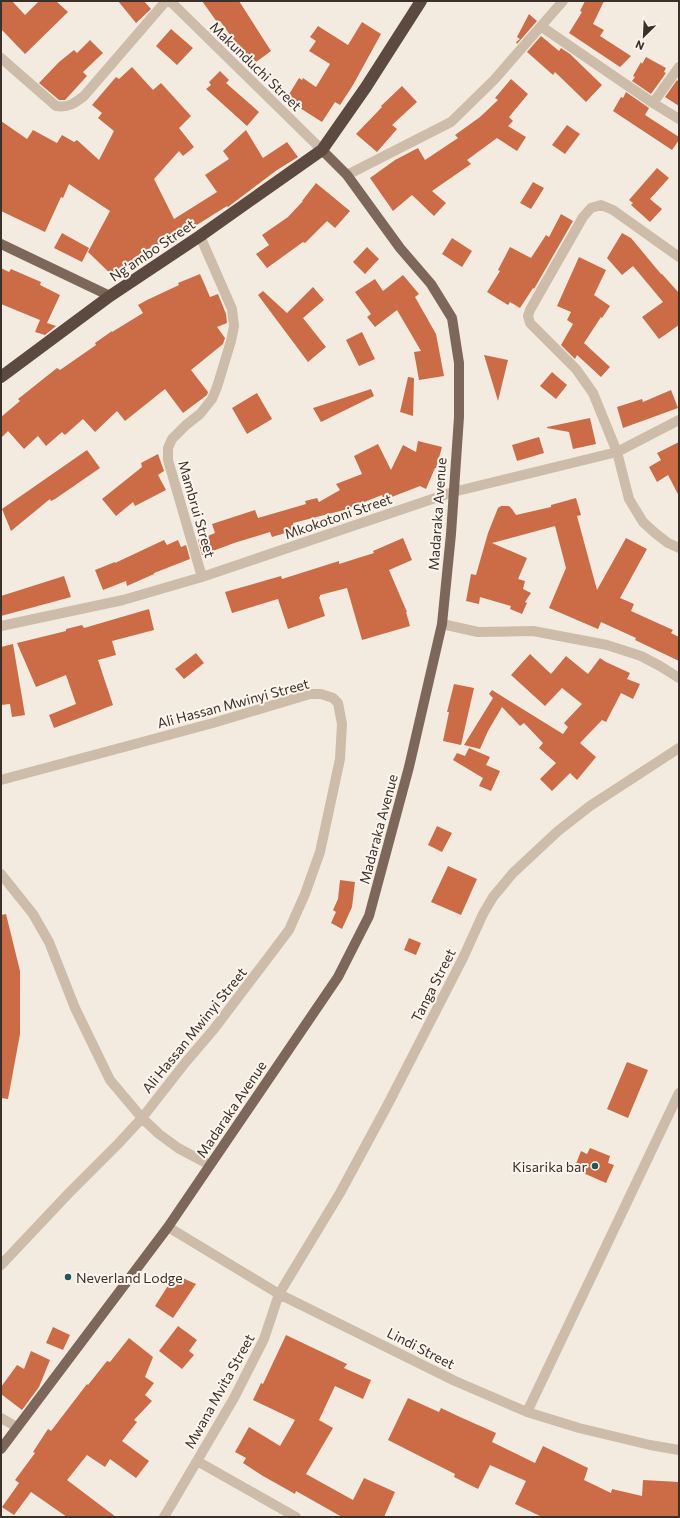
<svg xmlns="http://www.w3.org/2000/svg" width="680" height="1518" font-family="Commissioner,sans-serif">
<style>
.building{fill:#cb6c47}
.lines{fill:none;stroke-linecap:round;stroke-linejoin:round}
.minor{stroke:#cdbcaa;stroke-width:10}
.major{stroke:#7d675b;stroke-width:10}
.highway{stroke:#5c4a41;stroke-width:12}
.poi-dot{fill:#1d585f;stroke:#fbf5ed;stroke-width:1.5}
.labels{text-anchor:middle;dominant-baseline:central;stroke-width:4;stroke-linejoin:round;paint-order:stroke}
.street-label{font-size:14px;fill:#3b302a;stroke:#fbf5ed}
.poi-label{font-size:14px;fill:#3b302a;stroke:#fbf5ed;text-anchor:end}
</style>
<rect width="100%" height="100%" fill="#f4ebe0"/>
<!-- building -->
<path class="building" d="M 1,1 L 12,1 L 25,15 L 39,1 L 56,1 L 68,12 L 25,54 L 1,29 Z
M 118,1 L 144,1 L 151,9 L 136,23 Z
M 202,1 L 239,1 L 271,51 L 252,65 L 220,21 L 217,22 Z
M 585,1 L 604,1 L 593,24 L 604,30 L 600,36 L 631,56 L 620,67 L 569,33 L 582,12 L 580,11 Z
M 529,14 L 537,21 L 517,44 L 516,42 L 520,39 L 517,37 Z
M 362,22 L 381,34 L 353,85 L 340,105 L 335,102 L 322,122 L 300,108 L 302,105 L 288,96 L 299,78 L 302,80 L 303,78 L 316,87 L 330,64 L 309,51 L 316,41 L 310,37 L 318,26 L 348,45 Z
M 171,29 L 193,48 L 177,65 L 156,46 Z
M 541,36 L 559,51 L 561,48 L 570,54 L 602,85 L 586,102 L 555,72 L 553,75 L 527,52 Z
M 90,40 L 103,53 L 83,72 L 87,76 L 65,100 L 59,100 L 39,83 L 59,62 L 74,50 L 77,53 Z
M 646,57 L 666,68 L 664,72 L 666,73 L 651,94 L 632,81 L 635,77 L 633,76 L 641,62 L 642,64 Z
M 132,67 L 153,90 L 161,83 L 191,116 L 179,128 L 194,147 L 183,156 L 179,151 L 154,179 L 174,219 L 217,192 L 205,175 L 229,159 L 223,151 L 246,130 L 263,158 L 287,142 L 298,157 L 277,170 L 228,207 L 227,206 L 184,233 L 142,252 L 116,279 L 88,252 L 110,211 L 69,184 L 63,198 L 61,197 L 45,232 L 1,211 L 1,121 L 27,139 L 33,130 L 57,143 L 62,135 L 74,142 L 77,140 L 99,160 L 114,131 L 98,118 L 102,113 L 92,105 L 116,77 L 119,79 Z
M 220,71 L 229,80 L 226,83 L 259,112 L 247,126 L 206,89 L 211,85 L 209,82 Z
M 511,79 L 528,94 L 509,117 L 513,121 L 508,126 L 526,137 L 517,151 L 497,138 L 467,160 L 471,164 L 432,191 L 446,203 L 434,216 L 412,195 L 393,211 L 370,178 L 395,160 L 418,148 L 425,160 L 458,138 L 455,135 L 480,117 L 498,100 L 495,98 Z
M 677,80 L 679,82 L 679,106 L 665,97 Z
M 402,86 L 417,102 L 392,125 L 397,129 L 377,152 L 356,134 L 382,107 L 381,106 Z
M 626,92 L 649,108 L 645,115 L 679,137 L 679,140 L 672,150 L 613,111 L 621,97 L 623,98 Z
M 567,125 L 580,134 L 565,154 L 552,145 Z
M 657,168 L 669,178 L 650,199 L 662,209 L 650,222 L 631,205 L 633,203 L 629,200 Z
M 533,182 L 544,188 L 531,209 L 520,203 Z
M 316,183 L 350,211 L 335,228 L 327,221 L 305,243 L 303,242 L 267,268 L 256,254 L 269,245 L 262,235 L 288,217 L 303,201 L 302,201 Z
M 561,214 L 573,221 L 534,289 L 533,288 L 520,308 L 510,302 L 508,305 L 487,292 L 500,271 L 498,270 L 510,247 L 531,258 L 546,235 L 549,237 Z
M 62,233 L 89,248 L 82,262 L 54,248 Z
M 622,233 L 631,238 L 661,274 L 662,274 L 679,293 L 679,325 L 659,339 L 642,317 L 663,302 L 633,266 L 622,275 L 607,258 Z
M 452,238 L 472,251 L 462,267 L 442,254 Z
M 367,247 L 379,259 L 365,274 L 353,262 Z
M 579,257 L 606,270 L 594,295 L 610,306 L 602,318 L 601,317 L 584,343 L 610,367 L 601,377 L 577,355 L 575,359 L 561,345 L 573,324 L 567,320 L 571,312 L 557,306 Z
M 1,268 L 9,272 L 11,269 L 41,282 L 40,285 L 60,295 L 47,323 L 56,326 L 45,335 L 35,332 L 40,320 L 1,304 Z
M 200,274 L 210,297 L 218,294 L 226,314 L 227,323 L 217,327 L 225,338 L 223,344 L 191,370 L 208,392 L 207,395 L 183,413 L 165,389 L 125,421 L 117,411 L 95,432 L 83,419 L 65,435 L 62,432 L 46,446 L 38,436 L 24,449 L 8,431 L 1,438 L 1,417 L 20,401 L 18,399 L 57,368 L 60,370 L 96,345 L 95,343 L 112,331 L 112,332 L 143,313 L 138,305 L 147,300 L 179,285 L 178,283 Z
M 403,275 L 419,294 L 415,297 L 436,334 L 444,376 L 419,380 L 414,352 L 421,351 L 397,310 L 375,327 L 367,317 L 371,314 L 355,292 L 375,279 L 383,291 Z
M 313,287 L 324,300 L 303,318 L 326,347 L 308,362 L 258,295 L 263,291 L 287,313 Z
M 362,332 L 375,359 L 359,366 L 346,340 Z
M 484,355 L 508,360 L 498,401 Z
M 552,372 L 567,385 L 556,399 L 540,386 Z
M 408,377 L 414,378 L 413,416 L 400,412 Z
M 371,389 L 374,396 L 321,422 L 313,408 Z
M 671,390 L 678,408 L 623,428 L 617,407 L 642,399 L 643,402 Z
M 257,393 L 272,419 L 247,434 L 232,408 Z
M 590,418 L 596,444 L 573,449 L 569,432 L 547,428 L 547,427 Z
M 539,437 L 544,453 L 517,461 L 512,445 Z
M 418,441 L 442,447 L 436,468 L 435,468 L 426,489 L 420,486 L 384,500 L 382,495 L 344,510 L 293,523 L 295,530 L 272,537 L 270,532 L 234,543 L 202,555 L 198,540 L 215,533 L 212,524 L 255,510 L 258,518 L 306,504 L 305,501 L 317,498 L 319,502 L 340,490 L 336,484 L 362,474 L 354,456 L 378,444 L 391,470 L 403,445 L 416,452 Z
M 679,442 L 679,496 L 668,475 L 657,482 L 649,467 L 661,460 L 657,453 Z
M 87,450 L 100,468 L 55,499 L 51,501 L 50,499 L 11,531 L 2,509 Z
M 158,454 L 164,471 L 158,475 L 166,490 L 135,506 L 133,502 L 116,516 L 102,499 L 142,467 L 141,463 Z
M 576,498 L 581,515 L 577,516 L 597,590 L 626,538 L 647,549 L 620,598 L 634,604 L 631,611 L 673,630 L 671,633 L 679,637 L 679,661 L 635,640 L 636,638 L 601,622 L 598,629 L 549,608 L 566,568 L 555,526 L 492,543 L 527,558 L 518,579 L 525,581 L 523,589 L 531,593 L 525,602 L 527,603 L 522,614 L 510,609 L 511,606 L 480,597 L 479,604 L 466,601 L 471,574 L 476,575 L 488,533 L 498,508 L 501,506 L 509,506 L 512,509 L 516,515 L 551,507 L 551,505 Z
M 403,538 L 412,560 L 389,570 L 407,612 L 406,612 L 410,626 L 362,640 L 347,588 L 320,595 L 320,597 L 319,597 L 325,616 L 288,629 L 278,599 L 232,613 L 225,592 L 281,576 L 282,579 L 339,561 L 339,564 L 374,553 L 373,551 Z
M 164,540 L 167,545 L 178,540 L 181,547 L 186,545 L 190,559 L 154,573 L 154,574 L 127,586 L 126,581 L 103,590 L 95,570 L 115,562 L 115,563 Z
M 64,576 L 71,597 L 1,616 L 1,596 Z
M 149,609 L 154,630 L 112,641 L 116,655 L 98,660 L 113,705 L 54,728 L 49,715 L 76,704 L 66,675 L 36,687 L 17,643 L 66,631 L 66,629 L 82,625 L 84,628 Z
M 13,644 L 25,715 L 12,717 L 10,704 L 1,705 L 1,647 Z
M 196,653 L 204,663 L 184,679 L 175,669 Z
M 530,654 L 551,674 L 566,656 L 588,674 L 600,658 L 606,662 L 630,673 L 627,679 L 640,684 L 633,699 L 621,693 L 606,722 L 602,720 L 580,743 L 596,757 L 577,780 L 570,773 L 552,791 L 540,779 L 556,763 L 539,748 L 543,743 L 524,723 L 520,726 L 502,707 L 488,731 L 480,749 L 464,745 L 493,698 L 489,694 L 492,690 L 563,734 L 568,727 L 564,723 L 582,704 L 562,688 L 545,706 L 511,675 Z
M 454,684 L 474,688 L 461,745 L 443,741 L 449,712 L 447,712 Z
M 469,748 L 490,757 L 486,765 L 500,771 L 491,791 L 479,786 L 483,778 L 453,760 L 457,753 L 465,756 Z
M 437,826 L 452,833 L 442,852 L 428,845 Z
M 448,866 L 477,879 L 461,915 L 431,902 Z
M 340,880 L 355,882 L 352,907 L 342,929 L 331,923 L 336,912 L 333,910 L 338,899 Z
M 6,914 L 20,971 L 20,1034 L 8,1099 L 1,1098 L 1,915 Z
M 409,938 L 421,943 L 416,955 L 404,950 Z
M 627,1062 L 648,1070 L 628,1118 L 607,1109 Z
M 590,1148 L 610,1156 L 608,1163 L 614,1165 L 606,1183 L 574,1169 L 581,1151 L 587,1154 Z
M 176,1275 L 196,1284 L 173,1318 L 155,1306 L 169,1284 L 171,1286 Z
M 178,1326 L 197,1340 L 189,1351 L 194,1355 L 182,1369 L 159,1351 Z
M 53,1327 L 70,1335 L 63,1350 L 46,1343 Z
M 286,1335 L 347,1364 L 344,1368 L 371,1380 L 363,1399 L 335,1386 L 319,1420 L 333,1428 L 306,1474 L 353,1500 L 364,1478 L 395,1492 L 384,1517 L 342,1517 L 296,1491 L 295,1494 L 263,1476 L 243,1463 L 246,1458 L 235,1452 L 249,1427 L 280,1446 L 295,1420 L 253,1400 L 261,1383 L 263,1384 Z
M 129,1338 L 153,1357 L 145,1377 L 154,1383 L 145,1395 L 152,1401 L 134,1420 L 137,1422 L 122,1441 L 149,1461 L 136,1478 L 110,1459 L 105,1467 L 87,1455 L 67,1480 L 116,1517 L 67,1517 L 31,1492 L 14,1515 L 2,1507 L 19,1483 L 15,1480 L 35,1453 L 33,1452 L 48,1429 L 51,1431 L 87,1384 L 88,1385 L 107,1361 L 110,1362 Z
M 31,1351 L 50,1360 L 39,1387 L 22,1410 L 1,1394 L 1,1387 L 17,1365 L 24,1369 Z
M 408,1398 L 439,1412 L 441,1408 L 460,1417 L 496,1433 L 492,1442 L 535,1463 L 543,1446 L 588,1468 L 584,1480 L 611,1493 L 612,1489 L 642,1496 L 643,1480 L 679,1482 L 679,1517 L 542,1517 L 515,1504 L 526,1481 L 490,1465 L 478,1489 L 454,1477 L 455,1474 L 388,1440 Z"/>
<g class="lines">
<!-- minor -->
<path class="minor" d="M 170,1 L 322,150
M 542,27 L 653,103 L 679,119
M 1,58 L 56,106 C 69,108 75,103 84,96 L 166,1
M 653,103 L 679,67
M 347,175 L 451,122 L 494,80 L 563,1
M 200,236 L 232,309 L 234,326 L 231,341 L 217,387 L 212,399 L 200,414 L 186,425 L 172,439 L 168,448 L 168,460 L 202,577
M 679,257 L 613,210 L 601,205 L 591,208 L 583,217 L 530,310 L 528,316 L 530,323 L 576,369 L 593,393 L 617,452 L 629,499 L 643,522 L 655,533 L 668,543 L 679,548
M 442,624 L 478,632 L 533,631 L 607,645 L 641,656 L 660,666 L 679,678
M 1,626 L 123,600 L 202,577 L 453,492 L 617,452 L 679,420
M 1,780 L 213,723 L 310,694 L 321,694 L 333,698 L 338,703 L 342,724 L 340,759 L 320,852 L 305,894 L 289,930 L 214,1029 L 185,1063 L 142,1118 L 118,1144 L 68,1194 L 1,1265
M 1,874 L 33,914 L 49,942 L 75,1008 L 110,1080 L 142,1118 L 159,1134 L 178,1148 L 210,1165
M 168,1227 L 279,1294 L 455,1381 L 527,1412 L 579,1428 L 650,1445 L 679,1450
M 527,1412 L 679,1093
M 1,1418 L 17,1427
M 197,1461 L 296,1517
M 164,1517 L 234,1398 L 264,1339 L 279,1294 L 340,1193 L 387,1106 L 463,958 L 483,914 L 493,897 L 513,873 L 558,831 L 590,806 L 679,748"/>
<!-- major -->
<path class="major" d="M 1,244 L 110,296
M 1,1449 L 168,1227 L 338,977 L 369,916 L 409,767 L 442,624 L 451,534 L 459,417 L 459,363 L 452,318 L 431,284 L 400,248 L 347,175 L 322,150"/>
<!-- highway -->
<path class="highway" d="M 1,377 L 110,296 L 200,236 L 322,150 L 366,87 L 421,1"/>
</g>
<!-- markers -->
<g class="poi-dot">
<circle cx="595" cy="1166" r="4"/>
<circle cx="68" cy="1277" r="4"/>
</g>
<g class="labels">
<!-- street labels -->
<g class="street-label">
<text transform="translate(256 66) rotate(44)">Makunduchi Street</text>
<text transform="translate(152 250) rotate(-34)">Ng’ambo Street</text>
<text transform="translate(197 509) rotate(74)">Mambrui Street</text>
<text transform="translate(437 514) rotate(-86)">Madaraka Avenue</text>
<text transform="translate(338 516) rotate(-19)">Mkokotoni Street</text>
<text transform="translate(233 703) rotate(-15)">Ali Hassan Mwinyi Street</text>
<text transform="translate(378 829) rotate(-75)">Madaraka Avenue</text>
<text transform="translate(433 985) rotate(-63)">Tanga Street</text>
<text transform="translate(194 1030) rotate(-51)">Ali Hassan Mwinyi Street</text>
<text transform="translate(231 1109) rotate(-56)">Madaraka Avenue</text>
<text transform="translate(421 1348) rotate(27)">Lindi Street</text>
<text transform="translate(219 1391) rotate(-61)">Mwana Mvita Street</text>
</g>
<!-- poi labels -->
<g class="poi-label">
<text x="587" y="1166">Kisarika bar</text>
<text x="76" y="1277" text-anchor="start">Neverland Lodge</text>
</g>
</g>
<!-- border -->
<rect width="680" height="1518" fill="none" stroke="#3b302a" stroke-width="4"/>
<!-- north arrow -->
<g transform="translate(644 36) rotate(204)" stroke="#fbf5ed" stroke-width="3" paint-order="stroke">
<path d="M0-3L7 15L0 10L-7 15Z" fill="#3b302a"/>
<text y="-6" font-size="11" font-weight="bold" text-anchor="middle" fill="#3b302a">N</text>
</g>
</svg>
